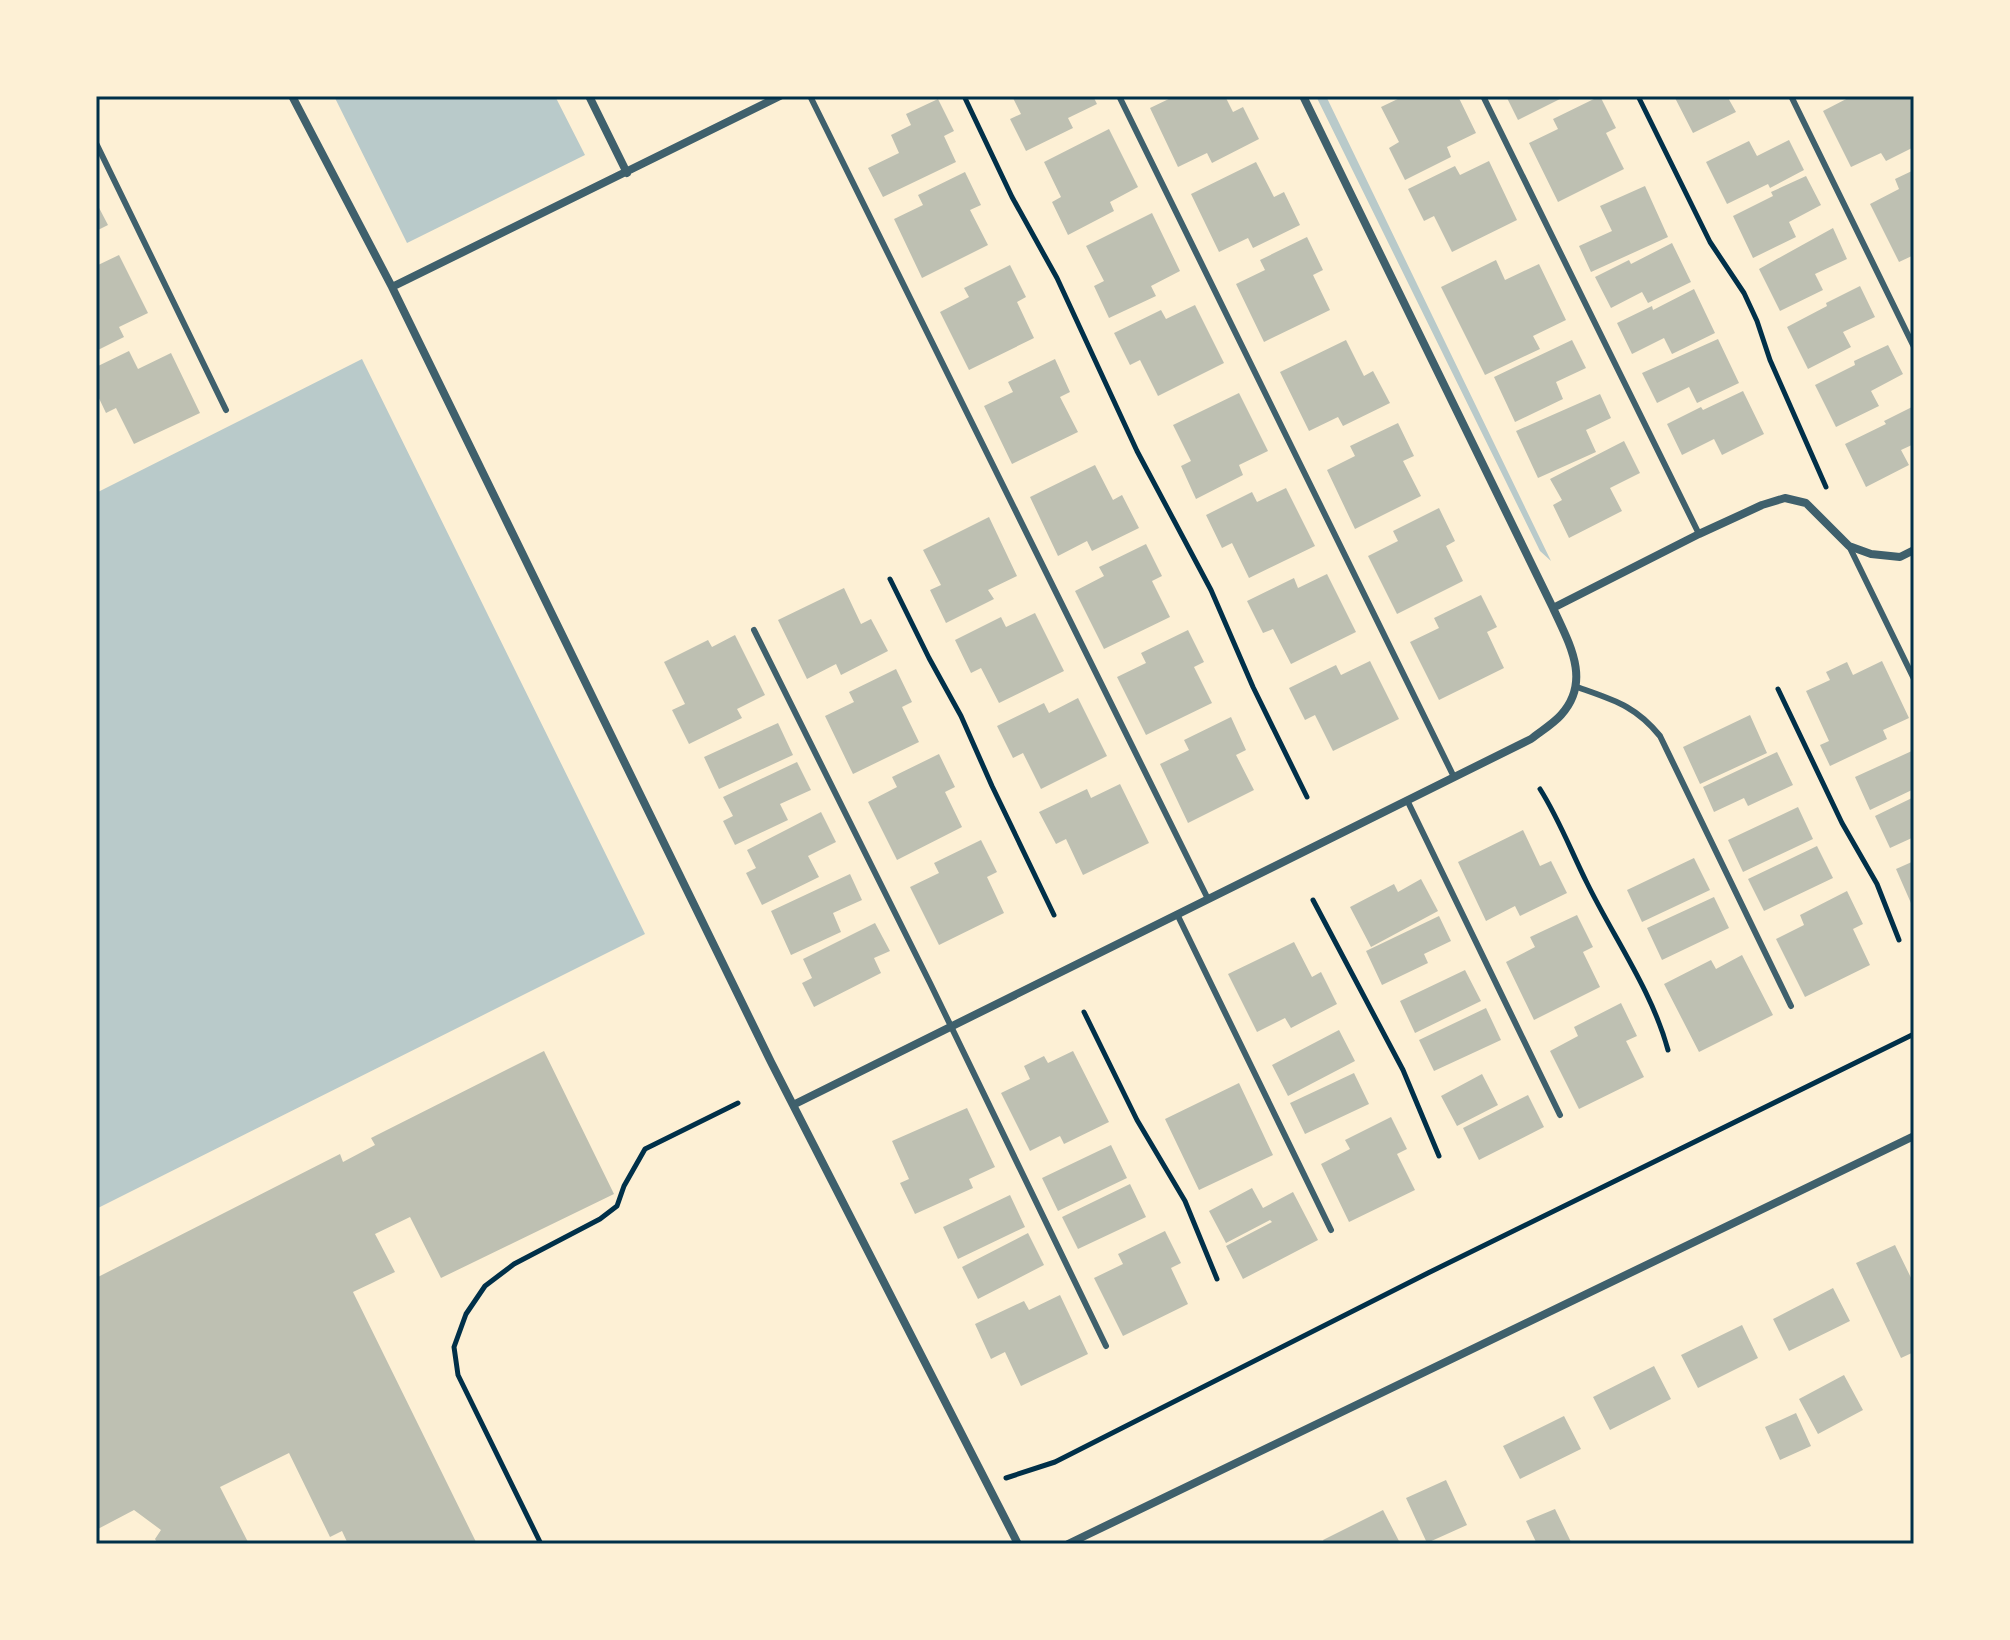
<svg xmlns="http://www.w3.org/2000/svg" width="2010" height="1640" font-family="'Source Serif 4',serif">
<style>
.green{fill:#b9caca}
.building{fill:#bec0b2}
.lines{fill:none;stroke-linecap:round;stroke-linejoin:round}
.path{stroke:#003049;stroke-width:5}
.service{stroke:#3f606c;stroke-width:6}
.minor{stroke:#3f606c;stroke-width:8}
.neatline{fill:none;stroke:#003049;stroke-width:3}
</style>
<rect width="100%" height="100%" fill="#fdf0d5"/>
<!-- green -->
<path class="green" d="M 334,96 L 555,96 L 585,155 L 407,243 Z
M 1316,96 L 1326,96 L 1551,561 L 1540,551 Z
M 362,359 L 645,934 L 96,1209 L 96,493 Z"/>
<!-- building -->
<path class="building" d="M 1012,96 L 1093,96 L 1097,104 L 1068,118 L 1073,128 L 1026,151 L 1010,119 L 1021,114 Z
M 1175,96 L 1225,96 L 1233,112 L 1243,107 L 1259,139 L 1212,163 L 1207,153 L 1178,167 L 1150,108 Z
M 1404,96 L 1458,96 L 1476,133 L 1447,147 L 1451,157 L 1405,180 L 1389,148 L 1399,142 L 1381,107 Z
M 1506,96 L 1566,96 L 1518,120 Z
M 1600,96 L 1616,128 L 1606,133 L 1624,169 L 1558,202 L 1529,143 L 1558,129 L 1553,119 Z
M 1674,96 L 1727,96 L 1736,112 L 1693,133 Z
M 1852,96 L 1909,96 L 1914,107 L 1914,147 L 1886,161 L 1881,153 L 1851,167 L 1823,111 Z
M 938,99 L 954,131 L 944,136 L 956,162 L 883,197 L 868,168 L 899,153 L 891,135 L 911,125 L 906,114 Z
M 1109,129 L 1138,187 L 1110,202 L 1114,211 L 1068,235 L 1052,202 L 1061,197 L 1044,162 Z
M 1789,140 L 1804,170 L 1770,188 L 1768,184 L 1727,204 L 1706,162 L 1749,141 L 1757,156 Z
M 1489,161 L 1517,220 L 1452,252 L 1434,216 L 1424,221 L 1408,189 L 1455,166 L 1460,175 Z
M 1256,162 L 1274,197 L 1284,192 L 1300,225 L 1253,248 L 1248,238 L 1219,252 L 1191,194 Z
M 1914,170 L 1914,255 L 1899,262 L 1870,204 L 1899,189 L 1895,179 Z
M 965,172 L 981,205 L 970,210 L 988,245 L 922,278 L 894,219 L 923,205 L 918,195 Z
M 1806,176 L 1821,205 L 1789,222 L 1796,237 L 1753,258 L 1733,216 L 1773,196 L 1771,192 Z
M 1645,186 L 1668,237 L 1591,272 L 1579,246 L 1612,231 L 1600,206 Z
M 96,202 L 108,225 L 96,231 Z
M 1152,213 L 1180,271 L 1151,286 L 1156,296 L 1109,318 L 1094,286 L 1104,281 L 1086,246 Z
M 1833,228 L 1847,259 L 1815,274 L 1823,290 L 1780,311 L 1759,269 Z
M 1307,237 L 1323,270 L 1313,275 L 1330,310 L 1264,342 L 1236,284 L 1265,270 L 1260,260 Z
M 1672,243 L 1691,282 L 1648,303 L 1642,292 L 1611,308 L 1595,277 L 1629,260 L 1631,264 Z
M 119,255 L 148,313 L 119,327 L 124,337 L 96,351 L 96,266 Z
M 1496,260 L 1505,280 L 1539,264 L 1566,320 L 1533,336 L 1540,349 L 1485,375 L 1441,287 Z
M 1010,265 L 1026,297 L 1017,302 L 1034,338 L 969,370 L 940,312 L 969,297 L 964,288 Z
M 1860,286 L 1875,317 L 1843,332 L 1851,347 L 1808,369 L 1787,327 L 1827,306 L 1826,303 Z
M 1694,289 L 1715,333 L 1672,354 L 1664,338 L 1632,354 L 1617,323 L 1652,306 L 1653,310 Z
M 1195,305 L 1224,363 L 1158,396 L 1140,360 L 1130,365 L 1114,333 L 1161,310 L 1166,319 Z
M 1718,339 L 1739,383 L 1697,403 L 1689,387 L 1657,403 L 1642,373 Z
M 1346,340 L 1364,376 L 1373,371 L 1390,403 L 1343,426 L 1338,417 L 1309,431 L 1280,372 Z
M 1572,340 L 1586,368 L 1556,382 L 1563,399 L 1515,422 L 1494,377 Z
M 1888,345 L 1903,374 L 1871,391 L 1879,406 L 1836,427 L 1815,385 L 1855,365 L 1854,361 Z
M 129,351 L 138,369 L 171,353 L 200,413 L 134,444 L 116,408 L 106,413 L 96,392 L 96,367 Z
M 1055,359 L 1070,392 L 1060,397 L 1078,432 L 1012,464 L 984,406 L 1013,392 L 1008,382 Z
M 1743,391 L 1764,434 L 1722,455 L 1714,439 L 1682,455 L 1667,424 L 1701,407 L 1703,410 Z
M 1239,393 L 1268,451 L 1239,465 L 1243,475 L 1196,499 L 1181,466 L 1191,461 L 1173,425 Z
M 1600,394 L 1611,418 L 1586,430 L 1596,452 L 1538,478 L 1516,431 Z
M 1914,406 L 1914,444 L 1901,450 L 1909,465 L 1866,487 L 1845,444 L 1886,424 L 1884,421 Z
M 1398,423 L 1414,456 L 1403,461 L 1421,496 L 1355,529 L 1327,470 L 1355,456 L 1350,446 Z
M 1624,441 L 1640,473 L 1610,488 L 1622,511 L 1569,538 L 1553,505 L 1562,500 L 1550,479 Z
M 1095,465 L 1113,500 L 1122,495 L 1139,528 L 1092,551 L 1087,541 L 1058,556 L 1030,497 Z
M 1286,488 L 1315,546 L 1249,578 L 1232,543 L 1222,548 L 1206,515 L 1252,492 L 1257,502 Z
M 1439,508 L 1455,541 L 1446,546 L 1463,581 L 1397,614 L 1368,556 L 1398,541 L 1393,531 Z
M 989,517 L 1017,576 L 988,590 L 994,599 L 946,623 L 930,590 L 941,585 L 923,550 Z
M 1146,544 L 1162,576 L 1152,581 L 1170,617 L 1104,649 L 1075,591 L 1104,576 L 1099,567 Z
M 1327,574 L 1356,632 L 1291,664 L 1273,629 L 1263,633 L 1247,601 L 1294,578 L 1298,588 Z
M 844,588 L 861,624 L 871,619 L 888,651 L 841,675 L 836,664 L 807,679 L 778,620 Z
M 1481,595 L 1497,627 L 1487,632 L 1504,668 L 1439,700 L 1410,642 L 1439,628 L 1434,618 Z
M 1035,613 L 1064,671 L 999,703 L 981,668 L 971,673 L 955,640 L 1001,617 L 1006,627 Z
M 1188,630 L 1204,662 L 1194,667 L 1212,703 L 1146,735 L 1117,677 L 1146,663 L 1141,653 Z
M 735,635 L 765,695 L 737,709 L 742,718 L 689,744 L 672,710 L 685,704 L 664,662 L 708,640 L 712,647 Z
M 1370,661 L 1399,719 L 1333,751 L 1315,715 L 1305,720 L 1289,688 L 1336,665 L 1341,675 Z
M 1882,661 L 1909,718 L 1883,730 L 1887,739 L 1830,766 L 1820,745 L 1829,741 L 1806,691 L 1830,680 L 1826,672 L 1847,662 L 1853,675 Z
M 896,669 L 912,702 L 902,707 L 919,742 L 853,774 L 825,716 L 854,702 L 849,692 Z
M 1078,698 L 1107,756 L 1041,789 L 1023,753 L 1013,758 L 997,726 L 1044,703 L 1049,713 Z
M 1750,715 L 1767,753 L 1700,784 L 1683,747 Z
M 1231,717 L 1246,750 L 1236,755 L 1254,790 L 1188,823 L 1160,764 L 1189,750 L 1184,740 Z
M 778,723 L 793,755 L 719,789 L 704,757 Z
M 1914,750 L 1914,789 L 1870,810 L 1855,777 Z
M 1777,752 L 1793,785 L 1748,806 L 1744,798 L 1714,812 L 1703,787 Z
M 939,754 L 955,787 L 945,792 L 962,827 L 897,860 L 868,802 L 897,787 L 892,777 Z
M 797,762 L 811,790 L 780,804 L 788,820 L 735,845 L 723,821 L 733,816 L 723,797 Z
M 1120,784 L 1149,843 L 1083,875 L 1066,839 L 1056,844 L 1039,812 L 1087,789 L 1091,798 Z
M 1914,797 L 1914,837 L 1890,848 L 1875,816 Z
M 1798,807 L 1813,839 L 1743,872 L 1728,840 Z
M 821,812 L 836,842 L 808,856 L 819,877 L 762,905 L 746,873 L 756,868 L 747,850 Z
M 1523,830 L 1540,866 L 1551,861 L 1567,893 L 1520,916 L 1515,906 L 1486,921 L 1458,862 Z
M 981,840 L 997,872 L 987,877 L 1004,913 L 939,945 L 910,887 L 939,873 L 934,863 Z
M 1817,846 L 1833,878 L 1764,911 L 1748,879 Z
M 1694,858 L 1710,890 L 1642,922 L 1627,890 Z
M 1914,861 L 1914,910 L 1896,869 Z
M 850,874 L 862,900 L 833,913 L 841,932 L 791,955 L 771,911 Z
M 1421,879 L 1438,911 L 1371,947 L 1350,907 L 1394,884 L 1398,892 Z
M 1847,891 L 1863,924 L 1853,929 L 1870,965 L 1805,997 L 1776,939 L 1804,925 L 1800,915 Z
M 1714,897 L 1729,928 L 1662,960 L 1647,928 Z
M 1577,915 L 1593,947 L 1583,952 L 1600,987 L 1534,1020 L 1506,962 L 1535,947 L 1530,937 Z
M 1439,916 L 1451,941 L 1424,954 L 1428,963 L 1382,985 L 1366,951 Z
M 875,923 L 890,951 L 874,958 L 881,973 L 814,1007 L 802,983 L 812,978 L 803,959 Z
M 1294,942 L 1312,977 L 1321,972 L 1337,1004 L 1291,1028 L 1285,1018 L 1257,1032 L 1228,974 Z
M 1742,955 L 1773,1015 L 1699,1052 L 1664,984 L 1711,960 L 1716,969 Z
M 1465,970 L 1481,1001 L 1415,1033 L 1400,1001 Z
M 1621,1003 L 1637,1036 L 1626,1041 L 1644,1077 L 1579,1109 L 1550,1051 L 1578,1036 L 1574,1027 Z
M 1486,1008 L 1501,1040 L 1434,1071 L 1419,1040 Z
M 1339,1030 L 1355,1061 L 1288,1096 L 1272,1065 Z
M 544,1051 L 614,1194 L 441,1278 L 410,1217 L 375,1234 L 395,1272 L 353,1292 L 477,1544 L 348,1544 L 342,1531 L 330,1537 L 289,1453 L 220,1487 L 249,1544 L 158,1544 L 155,1539 L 161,1530 L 134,1510 L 96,1530 L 96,1278 L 340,1154 L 343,1162 L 375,1145 L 371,1138 Z
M 1073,1051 L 1109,1122 L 1064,1144 L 1060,1136 L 1030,1151 L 1001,1093 L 1030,1079 L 1024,1066 L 1044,1056 L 1048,1063 Z
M 1354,1073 L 1369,1104 L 1305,1134 L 1290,1103 Z
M 1482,1074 L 1498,1105 L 1457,1126 L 1441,1096 Z
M 1239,1083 L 1273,1155 L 1199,1190 L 1165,1119 Z
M 1528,1095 L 1544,1127 L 1479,1160 L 1463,1128 Z
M 967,1108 L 995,1167 L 969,1179 L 973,1188 L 915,1214 L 900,1183 L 909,1179 L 892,1141 Z
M 1391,1117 L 1407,1149 L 1397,1154 L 1415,1190 L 1349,1222 L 1321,1164 L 1350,1149 L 1345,1140 Z
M 1111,1145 L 1127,1178 L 1058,1211 L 1042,1178 Z
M 1130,1184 L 1146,1217 L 1078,1249 L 1062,1217 Z
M 1252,1188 L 1263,1208 L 1293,1192 L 1318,1240 L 1243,1279 L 1226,1246 L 1272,1222 L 1270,1220 L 1226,1243 L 1209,1211 Z
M 1010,1195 L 1025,1227 L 958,1259 L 943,1227 Z
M 1165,1231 L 1181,1263 L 1171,1268 L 1188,1304 L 1123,1336 L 1094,1278 L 1123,1264 L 1118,1254 Z
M 1028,1233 L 1044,1265 L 978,1299 L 962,1267 Z
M 1895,1245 L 1914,1284 L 1914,1352 L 1901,1358 L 1856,1263 Z
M 1833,1288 L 1850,1321 L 1789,1351 L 1773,1319 Z
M 1060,1295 L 1088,1354 L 1021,1386 L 1005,1352 L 991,1359 L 975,1324 L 1024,1301 L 1029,1310 Z
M 1742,1325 L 1758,1358 L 1698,1388 L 1681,1355 Z
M 1654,1366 L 1671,1399 L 1610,1430 L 1593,1397 Z
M 1844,1375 L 1863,1410 L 1818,1434 L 1799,1399 Z
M 1796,1413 L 1811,1446 L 1780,1460 L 1765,1427 Z
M 1564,1416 L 1581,1449 L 1520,1479 L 1503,1446 Z
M 1446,1480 L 1467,1525 L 1427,1543 L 1406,1498 Z
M 1555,1509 L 1572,1544 L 1537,1544 L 1526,1521 Z
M 1383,1510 L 1400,1543 L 1325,1544 L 1323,1540 Z"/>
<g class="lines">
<!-- path -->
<path class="path" d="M 964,96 L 1012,197 L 1057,278 L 1137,451 L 1211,590 L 1253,687 L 1307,797
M 1638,96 L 1710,242 L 1744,293 L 1757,321 L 1770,360 L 1826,487
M 890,579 L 929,658 L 961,716 L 992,786 L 1054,915
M 1778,689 L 1842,823 L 1877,884 L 1899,940
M 1540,789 C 1559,819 1571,851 1587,883 C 1614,938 1652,991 1668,1050
M 1313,900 L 1403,1070 L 1439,1156
M 1084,1012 L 1137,1120 L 1185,1201 L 1217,1279
M 1006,1478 L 1055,1462 L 1428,1273 L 1914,1034
M 541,1544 L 458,1375 L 454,1347 L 466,1314 L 485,1286 L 514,1264 L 600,1219 L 617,1206 L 624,1186 L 645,1149 L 738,1103"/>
<!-- service -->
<path class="service" d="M 810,96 L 1208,899
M 1119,96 L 1454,777
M 1483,96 L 1699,534
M 1791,96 L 1914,347
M 96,143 L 226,410
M 1849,546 L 1914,679
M 754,630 L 930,983 L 1106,1346
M 1577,687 C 1613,700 1635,705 1660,736 L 1791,1006
M 1407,800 L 1560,1115
M 1177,914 L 1331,1230"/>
<!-- minor -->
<path class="minor" d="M 292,96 L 392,287 L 771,1062 L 1018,1544
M 589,96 L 627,173
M 1303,96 L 1553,608
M 392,287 L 780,96
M 793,1105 L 1531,739 C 1541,731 1553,724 1561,715 C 1592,681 1569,643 1553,608 L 1699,534 L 1762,505 L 1785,498 L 1806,503 L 1849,546 L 1871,554 L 1900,557 L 1914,550
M 1068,1544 L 1914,1136"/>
</g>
<!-- border -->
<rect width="2010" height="1640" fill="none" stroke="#fdf0d5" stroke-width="196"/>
<rect x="98" y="98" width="1814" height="1444" class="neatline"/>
</svg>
